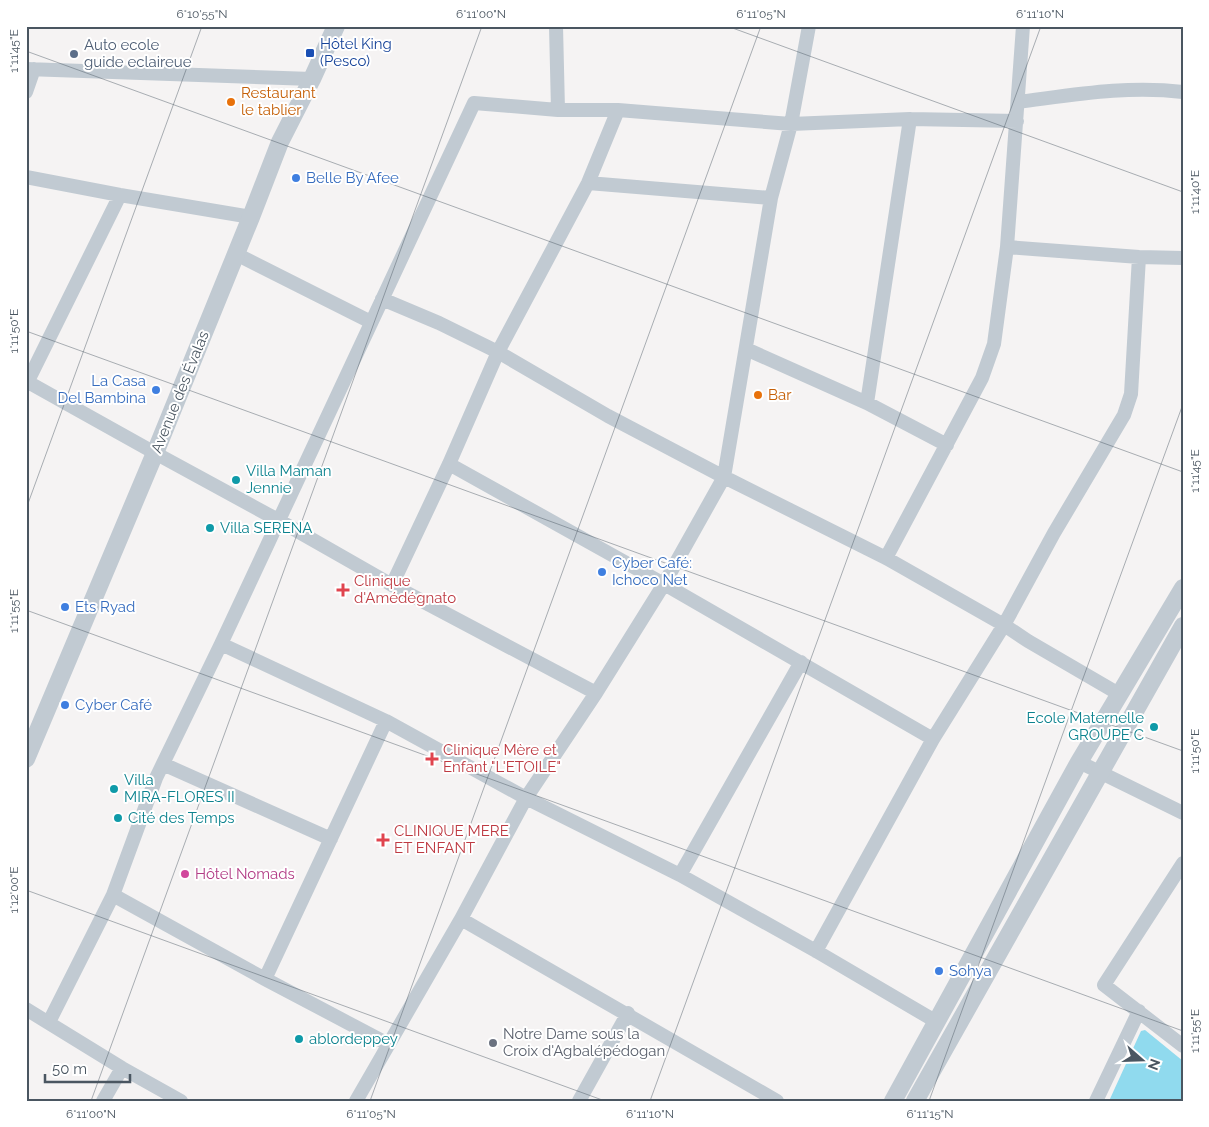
<svg xmlns="http://www.w3.org/2000/svg" width="1209" height="1127" font-family="Raleway,sans-serif">
<style>
.water{fill:#90daee}
.lines{fill:none;stroke-linecap:round;stroke-linejoin:round}
.minor{stroke:#c1cad2;stroke-width:14}
.tertiary{stroke:#c1cad2;stroke-width:18}
.ticks{fill:none;stroke:#4a5661;stroke-width:1;stroke-opacity:0.45}
.transit-dot{fill:#1a4fb4;stroke:#fff;stroke-width:2}
.service-dot{fill:#5c6f8a;stroke:#fff;stroke-width:2}
.food-dot{fill:#e8710a;stroke:#fff;stroke-width:2}
.shop-dot{fill:#3f7fe0;stroke:#fff;stroke-width:2}
.culture-dot{fill:#0f9aa8;stroke:#fff;stroke-width:2}
.health-dot{fill:#e0444e;stroke:#fff;stroke-width:2}
.hotel-dot{fill:#d1479c;stroke:#fff;stroke-width:2}
.worship-dot{fill:#6b7280;stroke:#fff;stroke-width:2}
.labels{text-anchor:middle;dominant-baseline:central;stroke-width:4;stroke-linejoin:round;paint-order:stroke}
.transit-label{font-size:15px;fill:#164399;stroke:#fff;text-anchor:start}
.service-label{font-size:15px;fill:#4e5e75;stroke:#fff;text-anchor:start}
.food-label{font-size:15px;fill:#c56008;stroke:#fff;text-anchor:start}
.shop-label{font-size:15px;fill:#366cbe;stroke:#fff;text-anchor:start}
.street-label{font-size:15px;fill:#4a5661;stroke:#fff}
.culture-label{font-size:15px;fill:#0d838f;stroke:#fff;text-anchor:start}
.health-label{font-size:15px;fill:#be3a42;stroke:#fff;text-anchor:start}
.hotel-label{font-size:15px;fill:#b23c85;stroke:#fff;text-anchor:start}
.worship-label{font-size:15px;fill:#5b616d;stroke:#fff;text-anchor:start}
.neatline{fill:none;stroke:#4a5661;stroke-width:2}
.ticks-label{font-size:12px;text-anchor:middle;fill:#4a5661}
</style>
<rect width="100%" height="100%" fill="#f5f3f3"/>
<!-- water -->
<path class="water" d="M 1145,1030 L 1183,1061 L 1183,1101 L 1109,1101 L 1141,1031 Z"/>
<g class="lines">
<!-- minor -->
<path class="minor" d="M 556,26 L 558,110
M 26,69 L 312,79
M 26,92 L 34,69
M 1018,102 C 1073,95 1127,85 1183,92
M 26,177 L 120,195 L 251,217
M 588,183 L 771,198
M 1007,247 L 1139,257 L 1183,258
M 236,254 L 371,322
M 382,299 L 439,323 L 498,352 L 608,416 L 724,477 L 886,558 L 1004,625 L 1028,641 L 1119,694
M 746,349 L 867,403 L 947,445
M 26,381 L 155,453 L 278,520 L 392,585 L 596,693
M 26,385 L 120,195
M 867,403 L 910,119
M 449,464 L 664,584 L 933,739
M 886,558 L 982,378 L 994,344 L 1007,247 L 1023,26
M 392,585 L 449,464 L 498,352 L 588,183 L 618,110
M 221,644 L 386,721 L 526,798 L 680,875 L 816,951 L 937,1022
M 1079,762 L 1183,813
M 163,764 L 331,839
M 1183,863 L 1104,985 L 1183,1046
M 680,875 L 801,662
M 113,895 L 265,979 L 388,1044
M 461,919 L 777,1101
M 816,951 L 933,739 L 1004,625 L 1054,533 L 1124,415 L 1131,394 L 1139,257
M 265,979 L 386,721
M 26,1009 L 122,1068 L 181,1101
M 49,1022 L 113,895 L 156,778 L 221,644 L 474,103 L 558,110 L 618,110 L 791,124 L 910,119 L 1017,121
M 103,1101 L 122,1068
M 356,1101 L 461,919 L 526,798 L 596,693 L 664,584 L 724,477 L 771,198 L 791,124 L 809,26
M 579,1101 L 628,1013
M 1096,1101 L 1139,1011"/>
<!-- tertiary -->
<path class="tertiary" d="M 26,759 L 155,453 L 251,217 L 280,142 L 312,79 L 336,26
M 893,1101 L 1079,762 L 1183,588
M 915,1101 L 1183,626"/>
</g>
<!-- ticks -->
<path class="ticks" d="M 727,26 L 1183,192M 26,51 L 1183,472M 26,331 L 1183,751M 26,509 L 202,26M 26,610 L 1183,1031M 26,890 L 605,1101M 91,1101 L 482,26M 370,1101 L 761,26M 650,1101 L 1041,26M 929,1101 L 1183,404"/>
<!-- markers -->
<rect class="transit-dot" x="305" y="48" width="10" height="10" rx="2.5"/>
<circle class="service-dot" cx="74" cy="54" r="5"/>
<g class="food-dot">
<circle cx="231" cy="102" r="5"/>
<circle cx="758" cy="395" r="5"/>
</g>
<g class="shop-dot">
<circle cx="296" cy="178" r="5"/>
<circle cx="156" cy="390" r="5"/>
<circle cx="602" cy="572" r="5"/>
<circle cx="65" cy="607" r="5"/>
<circle cx="65" cy="705" r="5"/>
<circle cx="939" cy="971" r="5"/>
</g>
<g class="culture-dot">
<circle cx="236" cy="480" r="5"/>
<circle cx="210" cy="528" r="5"/>
<circle cx="1154" cy="727" r="5"/>
<circle cx="114" cy="789" r="5"/>
<circle cx="118" cy="818" r="5"/>
<circle cx="299" cy="1039" r="5"/>
</g>
<g class="health-dot">
<path d="M340.5 582.5h5v5h5v5h-5v5h-5v-5h-5v-5h5z"/>
<path d="M429.5 751.5h5v5h5v5h-5v5h-5v-5h-5v-5h5z"/>
<path d="M380.5 832.5h5v5h5v5h-5v5h-5v-5h-5v-5h5z"/>
</g>
<circle class="hotel-dot" cx="185" cy="874" r="5"/>
<circle class="worship-dot" cx="493" cy="1043" r="5"/>
<g class="labels">
<!-- transit labels -->
<g class="transit-label">
<text x="320" y="44">Hôtel King<tspan x="320" dy="17">(Pesco)</tspan></text>
</g>
<!-- service labels -->
<g class="service-label">
<text x="84" y="45">Auto ecole<tspan x="84" dy="17">guide eclaireue</tspan></text>
</g>
<!-- food labels -->
<g class="food-label">
<text x="241" y="93">Restaurant<tspan x="241" dy="17">le tablier</tspan></text>
<text x="768" y="395">Bar</text>
</g>
<!-- shop labels -->
<g class="shop-label">
<text x="306" y="178">Belle By Afee</text>
<text x="146" y="381" text-anchor="end">La Casa<tspan x="146" dy="17">Del Bambina</tspan></text>
<text x="612" y="563">Cyber Café:<tspan x="612" dy="17">Ichoco Net</tspan></text>
<text x="75" y="607">Ets Ryad</text>
<text x="75" y="705">Cyber Café</text>
<text x="949" y="971">Sohya</text>
</g>
<!-- street labels -->
<g class="street-label">
<text transform="translate(180 392) rotate(-68)">Avenue des Évalas</text>
</g>
<!-- culture labels -->
<g class="culture-label">
<text x="246" y="471">Villa Maman<tspan x="246" dy="17">Jennie</tspan></text>
<text x="220" y="528">Villa SERENA</text>
<text x="1144" y="718" text-anchor="end">Ecole Maternelle<tspan x="1144" dy="17">GROUPE C</tspan></text>
<text x="124" y="780">Villa<tspan x="124" dy="17">MIRA-FLORES II</tspan></text>
<text x="128" y="818">Cité des Temps</text>
<text x="309" y="1039">ablordeppey</text>
</g>
<!-- health labels -->
<g class="health-label">
<text x="354" y="581">Clinique<tspan x="354" dy="17">d'Amédégnato</tspan></text>
<text x="443" y="750">Clinique Mère et<tspan x="443" dy="17">Enfant "L'ETOILE"</tspan></text>
<text x="394" y="831">CLINIQUE MERE<tspan x="394" dy="17">ET ENFANT</tspan></text>
</g>
<!-- hotel labels -->
<g class="hotel-label">
<text x="195" y="874">Hôtel Nomads</text>
</g>
<!-- worship labels -->
<g class="worship-label">
<text x="503" y="1034">Notre Dame sous la<tspan x="503" dy="17">Croix d'Agbalépédogan</tspan></text>
</g>
</g>
<!-- border -->
<rect width="1209" height="1127" fill="none" stroke="#ffffff" stroke-width="55"/>
<!-- north arrow -->
<g transform="translate(1142 1060) rotate(110)" stroke="#ffffff" stroke-width="4" paint-order="stroke">
<path d="M0-4L9 19L0 12L-9 19Z" fill="#4a5661"/>
<text y="-8" font-size="14" font-weight="bold" text-anchor="middle" fill="#4a5661">N</text>
</g>
<!-- scale -->
<path d="M45 1074v8h85v-8" fill="none" stroke="#4a5661" stroke-width="2.5"/>
<text x="52" y="1074" font-size="15" fill="#4a5661" stroke="#ffffff" stroke-width="4" paint-order="stroke">50 m</text>
<rect x="28" y="28" width="1154" height="1072" class="neatline"/>
<g class="ticks-label">
<text x="202" y="18">6°10'55"N</text>
<text x="481" y="18">6°11'00"N</text>
<text x="761" y="18">6°11'05"N</text>
<text x="1040" y="18">6°11'10"N</text>
<text transform="translate(14 51) rotate(-90)" y="4">1°11'45"E</text>
<text transform="translate(1195 192) rotate(-90)" y="4">1°11'40"E</text>
<text transform="translate(14 331) rotate(-90)" y="4">1°11'50"E</text>
<text transform="translate(1195 471) rotate(-90)" y="4">1°11'45"E</text>
<text transform="translate(14 611) rotate(-90)" y="4">1°11'55"E</text>
<text transform="translate(1195 751) rotate(-90)" y="4">1°11'50"E</text>
<text transform="translate(14 890) rotate(-90)" y="4">1°12'00"E</text>
<text transform="translate(1195 1031) rotate(-90)" y="4">1°11'55"E</text>
<text x="91" y="1118">6°11'00"N</text>
<text x="371" y="1118">6°11'05"N</text>
<text x="650" y="1118">6°11'10"N</text>
<text x="930" y="1118">6°11'15"N</text>
</g>
</svg>
